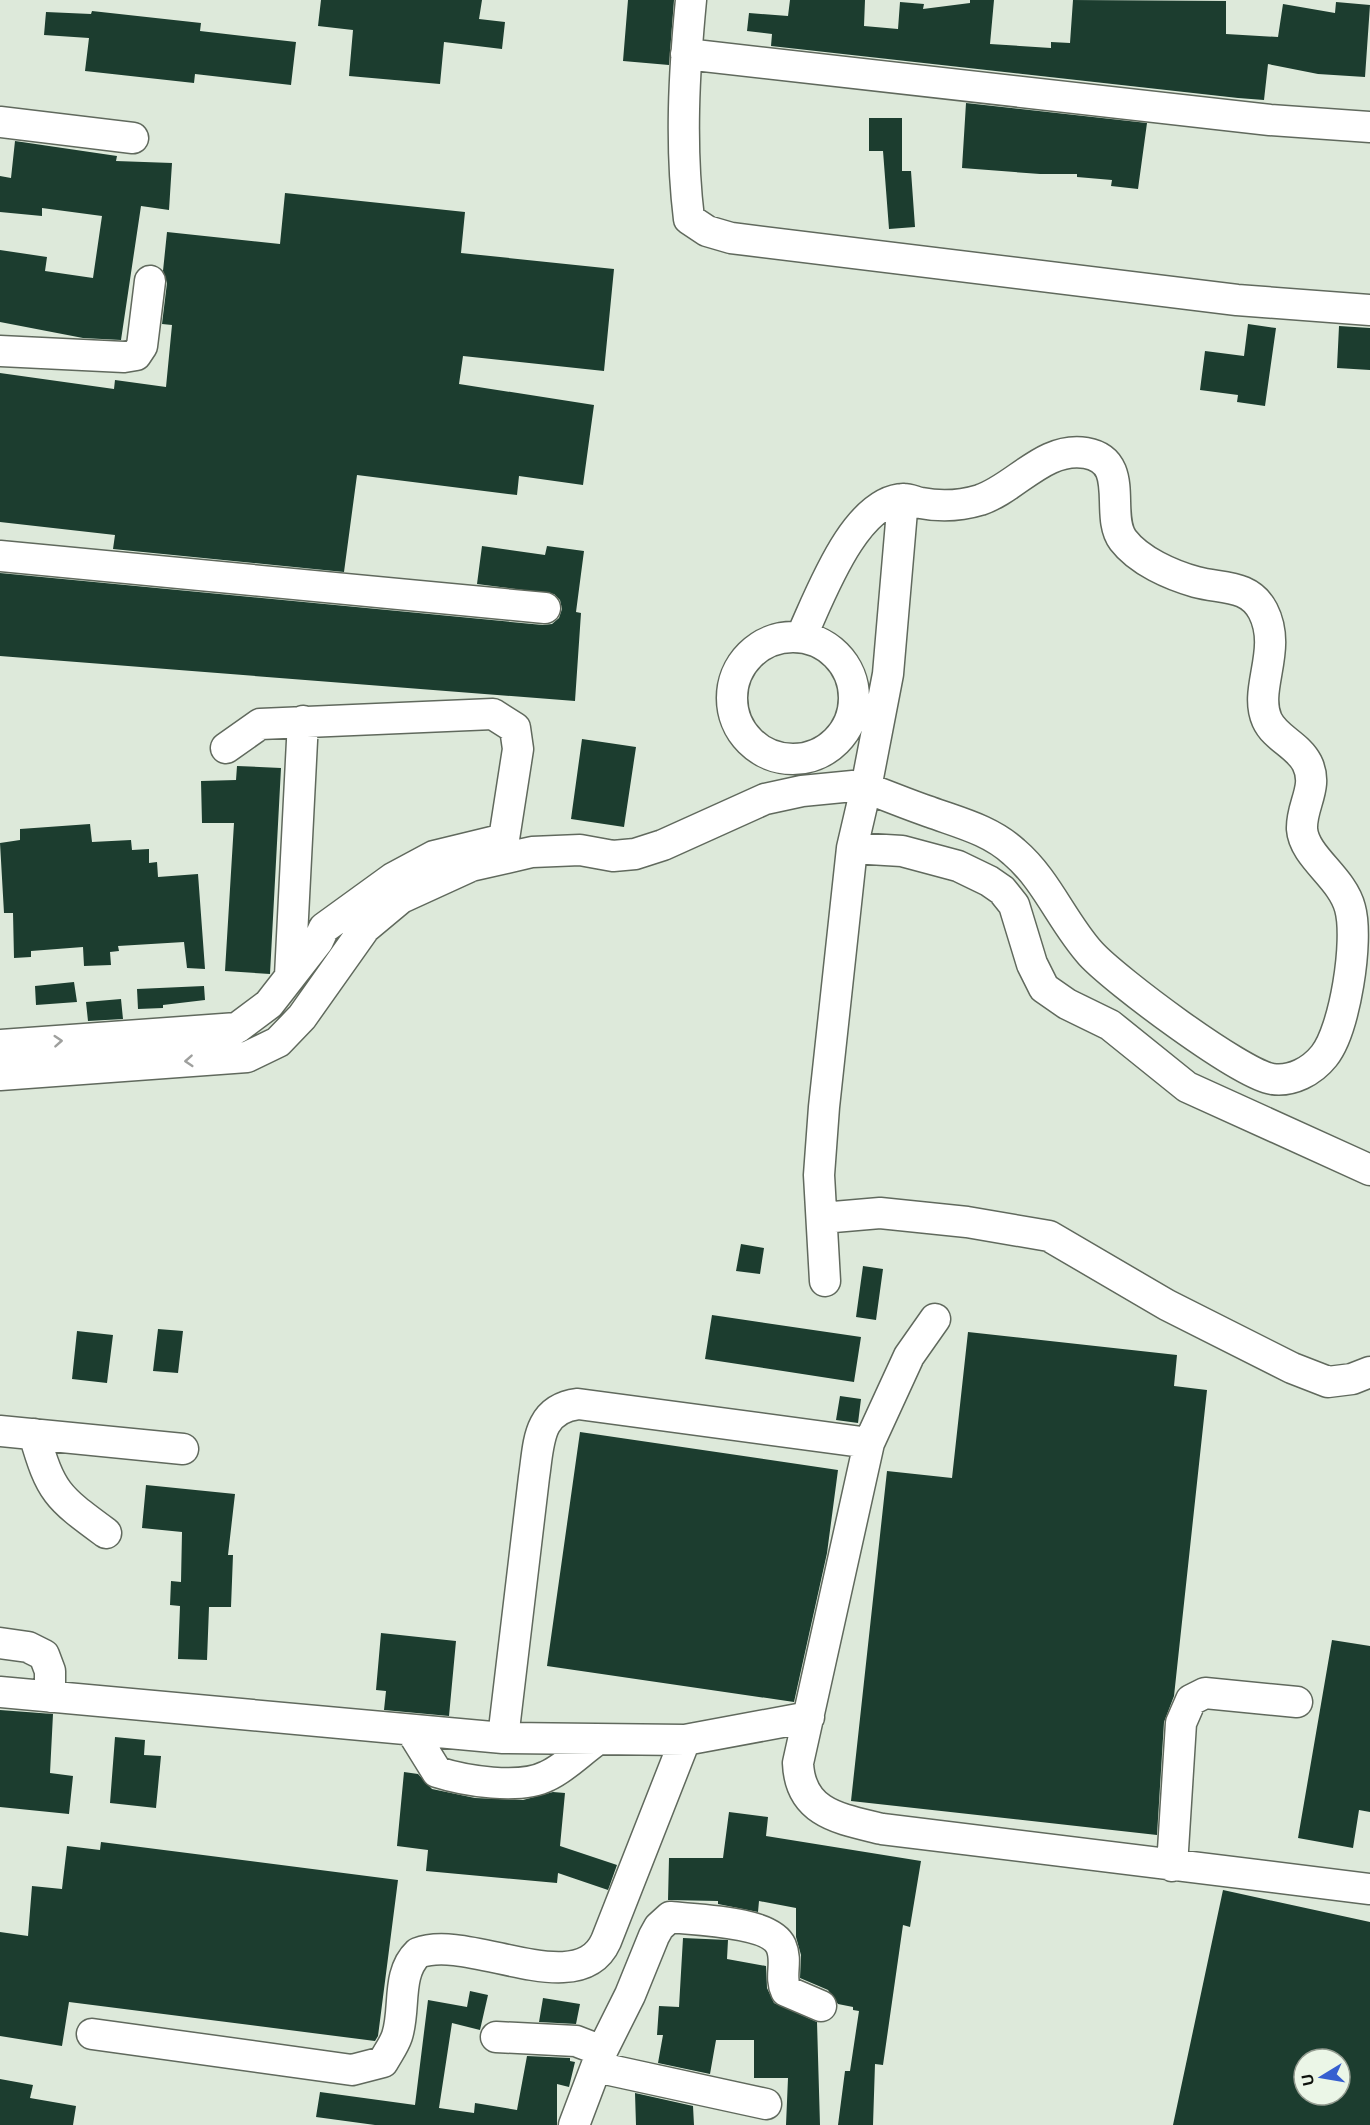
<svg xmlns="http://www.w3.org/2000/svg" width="1370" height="2125" font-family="Arial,sans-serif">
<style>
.building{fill:#1c3d2f;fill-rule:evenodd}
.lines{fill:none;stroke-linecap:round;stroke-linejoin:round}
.minor-casing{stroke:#60695d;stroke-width:33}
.minor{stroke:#fff;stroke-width:30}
.oneway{stroke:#9fa09e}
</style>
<rect width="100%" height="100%" fill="#dde9da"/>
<!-- building -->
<path class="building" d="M 321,0 L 482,0 L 479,19 L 505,22 L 502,49 L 444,42 L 440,84 L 349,76 L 353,30 L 318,26 Z
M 628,0 L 674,0 L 669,65 L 623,61 Z
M 790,0 L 865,0 L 864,26 L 898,29 L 900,2 L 924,4 L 923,9 L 970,3 L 970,0 L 994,0 L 990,44 L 1051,48 L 1051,42 L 1070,43 L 1073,0 L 1226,1 L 1226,34 L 1278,37 L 1283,4 L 1335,13 L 1336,2 L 1370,5 L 1365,77 L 1318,74 L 1268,64 L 1264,100 L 1238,98 L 771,46 L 772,34 L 747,31 L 749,13 L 788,16 Z
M 92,11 L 201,23 L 200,31 L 296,42 L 291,85 L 195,74 L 194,83 L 85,71 L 89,38 L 44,35 L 46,12 L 91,14 Z
M 966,103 L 1147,123 L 1138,189 L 1111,186 L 1112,180 L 1077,177 L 1077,174 L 1040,174 L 962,168 Z
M 869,118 L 902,118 L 902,171 L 911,171 L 915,227 L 889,229 L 883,151 L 869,151 Z
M 15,141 L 117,156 L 116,161 L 172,163 L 169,210 L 141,206 L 121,340 L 83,338 L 0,322 L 0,250 L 47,257 L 45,271 L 93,278 L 102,216 L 42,208 L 42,216 L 0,212 L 0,176 L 11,178 Z
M 285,193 L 465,212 L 461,253 L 614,269 L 604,371 L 463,356 L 459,384 L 594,405 L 583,485 L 519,476 L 517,495 L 357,475 L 344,572 L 113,549 L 115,535 L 0,522 L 0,373 L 114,389 L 115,380 L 166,387 L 172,325 L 162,324 L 167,283 L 163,271 L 167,232 L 280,244 Z
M 1248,324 L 1276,328 L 1265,406 L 1237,402 L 1238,395 L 1200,390 L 1205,351 L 1244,356 Z
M 1339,326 L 1370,328 L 1370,370 L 1337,368 Z
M 482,546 L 545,555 L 547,546 L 584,551 L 576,612 L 581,613 L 575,701 L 0,656 L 0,573 L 543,625 L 552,624 L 559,618 L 562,609 L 560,600 L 554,594 L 477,584 Z
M 582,739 L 636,747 L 624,827 L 571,819 Z
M 237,766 L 281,768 L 270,974 L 225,971 L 234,823 L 202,823 L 201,781 L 236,780 Z
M 90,824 L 92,842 L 131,840 L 132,850 L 149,849 L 149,863 L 157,862 L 158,877 L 198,874 L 205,969 L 187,968 L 184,942 L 118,946 L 119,951 L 110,952 L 111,965 L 84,966 L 83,947 L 31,951 L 31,957 L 14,958 L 13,913 L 4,913 L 0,843 L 20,840 L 20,829 Z
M 74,982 L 77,1002 L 36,1005 L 35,986 Z
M 204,986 L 205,1000 L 163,1005 L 163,1008 L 138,1009 L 137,989 Z
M 121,999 L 123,1019 L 88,1021 L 86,1002 Z
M 741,1244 L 764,1248 L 760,1274 L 736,1271 Z
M 863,1266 L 883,1269 L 876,1320 L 856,1317 Z
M 712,1315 L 861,1337 L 854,1382 L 705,1359 Z
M 158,1329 L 183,1331 L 178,1373 L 153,1371 Z
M 77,1331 L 113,1335 L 107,1383 L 72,1379 Z
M 968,1332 L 1177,1355 L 1174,1386 L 1207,1390 L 1174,1696 L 1164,1722 L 1157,1835 L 851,1801 L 887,1471 L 952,1478 Z
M 840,1396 L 861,1399 L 858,1423 L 836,1420 Z
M 580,1432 L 838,1470 L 827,1553 L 794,1702 L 547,1666 Z
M 146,1485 L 235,1494 L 228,1555 L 233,1555 L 231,1607 L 209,1607 L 207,1660 L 178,1659 L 180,1606 L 170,1605 L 171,1581 L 181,1582 L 182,1532 L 142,1528 Z
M 381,1633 L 456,1641 L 449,1716 L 384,1710 L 386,1691 L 376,1690 Z
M 1332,1640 L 1370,1646 L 1370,1812 L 1359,1810 L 1353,1848 L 1298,1838 Z
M 0,1710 L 53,1714 L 50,1773 L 73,1776 L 69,1814 L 0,1807 Z
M 115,1737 L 145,1740 L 144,1755 L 161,1756 L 156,1808 L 110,1803 Z
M 404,1772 L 418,1774 L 432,1789 L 475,1798 L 523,1800 L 553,1792 L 565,1793 L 560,1846 L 617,1865 L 608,1890 L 558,1873 L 557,1883 L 426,1871 L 428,1850 L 397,1846 Z
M 729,1812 L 768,1817 L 766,1836 L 921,1861 L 910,1927 L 903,1925 L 883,2065 L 875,2064 L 873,2125 L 838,2125 L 845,2071 L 850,2071 L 859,2011 L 853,2010 L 853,2007 L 838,2004 L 828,1990 L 800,1978 L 801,1955 L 796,1937 L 796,1908 L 759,1901 L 758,1912 L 718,1904 L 718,1901 L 668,1900 L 669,1858 L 723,1858 Z
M 101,1842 L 398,1880 L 378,2036 L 375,2041 L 69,2002 L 62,2046 L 0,2036 L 0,1932 L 28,1936 L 32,1886 L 62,1889 L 67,1846 L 100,1850 Z
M 1223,1890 L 1370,1922 L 1370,2125 L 1173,2125 ZM 1304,2059 L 1340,2059 L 1340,2095 L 1304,2095 Z
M 683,1938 L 728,1940 L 727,1959 L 766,1966 L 767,1988 L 774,2003 L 817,2022 L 820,2125 L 786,2125 L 788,2078 L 754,2078 L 754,2040 L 716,2040 L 710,2074 L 658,2063 L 663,2035 L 657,2035 L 659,2006 L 679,2007 Z
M 470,1991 L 488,1995 L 480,2030 L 452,2023 L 439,2108 L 474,2113 L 475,2103 L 517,2110 L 527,2056 L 570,2058 L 570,2061 L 575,2062 L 569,2087 L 557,2084 L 557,2125 L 375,2125 L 316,2117 L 320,2092 L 415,2105 L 428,2000 L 467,2007 Z
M 543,1998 L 580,2004 L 576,2024 L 539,2022 Z
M 0,2079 L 33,2085 L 30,2098 L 76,2106 L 73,2125 L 0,2125 Z
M 635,2093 L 693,2106 L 694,2125 L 636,2125 Z"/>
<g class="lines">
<defs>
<path id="minor" d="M 691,0 C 684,72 680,146 689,219 L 707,231 L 731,238 L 1237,300 L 1370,310
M 686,54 L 1270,120 L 1370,127
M 0,122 L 133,138
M 0,351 L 124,357 L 136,355 L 142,346 L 150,281
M 0,556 L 545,608
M732 698a61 61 0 1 1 122 0a61 61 0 1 1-122 0Z
M 801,637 C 819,599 854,500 904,499 C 910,499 915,502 921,503 C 941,507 960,506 980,500 C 1016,488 1044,446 1086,453 C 1132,461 1104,515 1123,540 C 1139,561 1171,575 1196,582 C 1222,589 1249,584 1263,611 C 1283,650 1253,689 1267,720 C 1275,738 1298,745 1307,763 C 1319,787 1301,805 1302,829 C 1304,857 1342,877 1350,908 C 1359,940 1345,1030 1324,1056 C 1312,1071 1292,1082 1272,1079 C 1240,1074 1115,980 1091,954 C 1062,922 1047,880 1014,852 C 990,830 960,823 930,812 C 909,805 888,796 866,788 L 888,674 L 903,499
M 852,848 L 902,851 L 958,866 L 989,881 L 1002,890 L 1014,905 L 1032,964 L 1044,988 L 1067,1004 L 1110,1025 L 1187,1087 L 1370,1170
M 290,976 L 303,721
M 0,1045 L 237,1028 L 269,1004 L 318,941 L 324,928 L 393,878 L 434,856 L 504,839 L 518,749 L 515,728 L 493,714 L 260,724 L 226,748
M 0,1075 L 247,1057 L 278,1042 L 302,1017 L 365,928 L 401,898 L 471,866 L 532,852 L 580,850 L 613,856 L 635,854 L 663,845 L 765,799 L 802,791 L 853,786 L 866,788 L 852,848 L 824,1107 L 819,1175 L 825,1281
M 822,1218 L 880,1213 L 967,1222 L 1049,1236 L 1167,1305 L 1292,1368 L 1328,1382 L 1352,1379 L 1370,1372
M 935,1319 L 909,1356 L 869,1443 L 798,1763 C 800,1814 841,1819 882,1829 L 1370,1889
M 0,1431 L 183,1449
M 34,1434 C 51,1493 57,1497 106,1533
M 0,1643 L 28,1647 L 44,1655 L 50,1671 L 50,1697
M 0,1692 L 503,1738 L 685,1740 L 606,1941 C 578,2003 469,1933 418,1953 C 396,1974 406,2009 397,2036 C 394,2045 388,2053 383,2062 L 352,2070 L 92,2034
M 411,1730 L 437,1772 C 465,1781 520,1790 547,1776 C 565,1768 581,1751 597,1740
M 503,1738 L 534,1477 C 539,1444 537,1409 578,1404 L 869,1443
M 685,1740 L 809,1717
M 1172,1866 L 1181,1723 L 1191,1700 L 1205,1693 L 1297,1702
M 496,2037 L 576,2041 L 602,2051
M 596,2067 L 766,2104
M 574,2125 L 602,2051 L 630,1995 L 654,1936 L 659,1927 L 670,1917 C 696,1920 770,1921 781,1946 C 788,1962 779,1976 786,1991 L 821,2006"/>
</defs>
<!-- minor casing -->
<use href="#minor" class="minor-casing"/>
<!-- minor -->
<use href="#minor" class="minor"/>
</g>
<!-- one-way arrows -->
<defs><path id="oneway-chevron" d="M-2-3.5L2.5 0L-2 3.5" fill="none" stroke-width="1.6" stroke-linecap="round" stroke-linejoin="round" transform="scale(1.5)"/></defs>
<g class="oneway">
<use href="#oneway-chevron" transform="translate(58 1041) rotate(-4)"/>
<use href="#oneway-chevron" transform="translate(189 1061) rotate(176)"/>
</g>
<!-- north arrow -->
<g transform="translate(1322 2077) rotate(259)"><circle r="28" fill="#ebf6e7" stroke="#939b90" stroke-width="1.5"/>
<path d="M0-4.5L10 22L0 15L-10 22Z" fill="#365fd0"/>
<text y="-9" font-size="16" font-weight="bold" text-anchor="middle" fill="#0e120d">U</text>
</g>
</svg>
